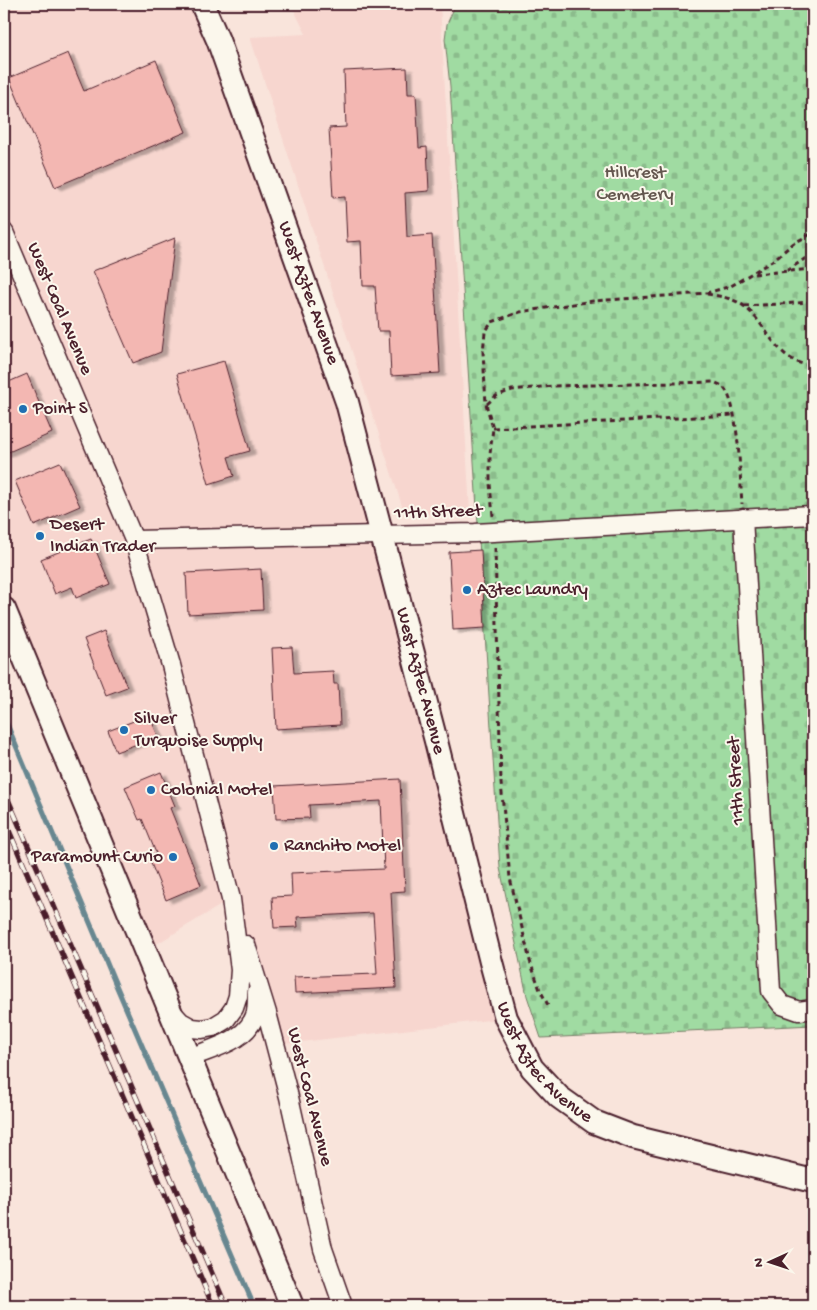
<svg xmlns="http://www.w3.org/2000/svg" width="817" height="1310" font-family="'Gochi Hand',sans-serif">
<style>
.built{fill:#f7d6cf}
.cemetery{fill:url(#cemetery-stones);stroke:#757d66}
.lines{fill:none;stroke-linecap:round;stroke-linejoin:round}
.stream{stroke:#678790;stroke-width:5}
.building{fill:#f3b7b2;stroke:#4a1f2b;filter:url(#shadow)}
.minor-casing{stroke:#4a1f2b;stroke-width:21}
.major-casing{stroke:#4a1f2b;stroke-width:26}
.path{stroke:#4a1f2b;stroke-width:3;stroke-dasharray:5 4;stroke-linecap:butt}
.minor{stroke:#fbf7ec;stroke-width:18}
.major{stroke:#fbf7ec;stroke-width:22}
.rail-casing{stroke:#4a1f2b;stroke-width:5.5}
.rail{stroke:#fbf7ec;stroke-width:4;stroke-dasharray:11;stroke-linecap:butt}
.poi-dot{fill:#1f6fb2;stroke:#fbf7ec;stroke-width:2}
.labels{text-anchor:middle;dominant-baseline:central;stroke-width:4;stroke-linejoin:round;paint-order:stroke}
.park-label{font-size:19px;fill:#64574f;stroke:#fbf7ec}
.street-label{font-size:19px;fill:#4a1f2b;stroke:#fbf7ec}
.poi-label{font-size:19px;fill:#4a1f2b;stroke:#fbf7ec;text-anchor:start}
</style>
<defs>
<pattern id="cemetery-stones" width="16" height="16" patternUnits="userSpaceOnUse" patternTransform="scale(1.25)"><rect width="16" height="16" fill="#a0dba2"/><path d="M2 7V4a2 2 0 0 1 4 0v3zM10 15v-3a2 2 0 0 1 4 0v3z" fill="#8bbc8c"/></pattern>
<filter id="shadow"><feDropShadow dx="5.5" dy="3" stdDeviation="1" flood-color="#0004"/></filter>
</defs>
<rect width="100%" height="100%" fill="#f9e4db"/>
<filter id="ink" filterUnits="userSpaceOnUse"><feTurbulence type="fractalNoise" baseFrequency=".02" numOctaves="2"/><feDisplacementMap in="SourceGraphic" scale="10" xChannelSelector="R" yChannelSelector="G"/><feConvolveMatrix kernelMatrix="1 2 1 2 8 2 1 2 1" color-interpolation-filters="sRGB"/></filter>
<g filter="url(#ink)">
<!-- built -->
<path class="built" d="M 4,4 L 202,4 L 347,402 L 506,1018 L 275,1045 L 171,665 L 231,899 L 145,951 L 4,609 Z
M 291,4 L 440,4 L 470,512 L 405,515 L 250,37 L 306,34 Z"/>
<!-- cemetery -->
<path class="cemetery" d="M 456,4 L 813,4 L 813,1025 L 541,1038 L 527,996 L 500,868 L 450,86 L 445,39 L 447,24 Z"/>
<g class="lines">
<!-- stream -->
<path class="stream" d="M 4,717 L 116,985 L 254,1306"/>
</g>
<!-- building -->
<path class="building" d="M 68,53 L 84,91 L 156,60 L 186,132 L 55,187 L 9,78 Z
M 407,68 L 408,94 L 416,94 L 419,148 L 427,147 L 429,191 L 405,193 L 407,237 L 432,235 L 440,373 L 391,376 L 389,331 L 378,331 L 375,286 L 363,286 L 361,241 L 347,242 L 345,197 L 333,198 L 329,128 L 346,127 L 344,71 Z
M 175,238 L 161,352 L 133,363 L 93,271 Z
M 224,361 L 250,451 L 228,457 L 234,476 L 209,484 L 177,374 Z
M 27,374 L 52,433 L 4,454 L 4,384 Z
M 60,462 L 80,506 L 34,526 L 15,481 Z
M 91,539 L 110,584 L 76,598 L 72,587 L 55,594 L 41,559 Z
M 481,550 L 485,628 L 453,630 L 449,552 Z
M 261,569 L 263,610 L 188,614 L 186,573 Z
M 104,631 L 127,687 L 106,695 L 84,639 Z
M 292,647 L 294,673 L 333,671 L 334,684 L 338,684 L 340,725 L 276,729 L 272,648 Z
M 149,715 L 158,736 L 116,752 L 108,731 Z
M 161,772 L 175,806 L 170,808 L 201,885 L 166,900 L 148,856 L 156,853 L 142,819 L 139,820 L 125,787 Z
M 400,779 L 405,891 L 391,892 L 396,988 L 295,993 L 294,977 L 377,974 L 373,913 L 297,917 L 298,927 L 274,928 L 272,897 L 292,896 L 291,873 L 384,869 L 381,801 L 309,805 L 310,818 L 276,819 L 274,786 Z"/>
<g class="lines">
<defs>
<path id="minor" d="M 4,232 L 134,540 L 171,665 L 231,899 L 240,970 L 238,996 L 234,1008 L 226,1019 L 213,1027 L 202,1029 L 192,1028 L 181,1022 L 171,1011
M 743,518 L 771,991 L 782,1005 L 799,1011 L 813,1009
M 134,540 L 475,533 L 813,515
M 246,945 L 267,1013 L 289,1097 L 323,1249 L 343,1306
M 189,1058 C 213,1048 249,1041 256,1012 C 257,1006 257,999 257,992"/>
<g id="major">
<path id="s1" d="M 202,4 L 218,40 L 347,402 L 436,741 L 491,962 L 506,1018 L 532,1068 L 559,1097 L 594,1122 L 633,1137 L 813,1181"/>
<path d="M 4,609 L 292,1306"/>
</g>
</defs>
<!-- minor casing -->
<use href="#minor" class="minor-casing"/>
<!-- major casing -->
<use href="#major" class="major-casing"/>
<!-- path -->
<path class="path" d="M 787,271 L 813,253
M 754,274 L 813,269
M 707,294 C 720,296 733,298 744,306 C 770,327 775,362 813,366
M 744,306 L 813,302
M 487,404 L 496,396 L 512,390 L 553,386 L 714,382 C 717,384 722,385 724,388 C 739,404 740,480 742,504
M 493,428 L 734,415
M 493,516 L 490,484 L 490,454 L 493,428 L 486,404 L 483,352 L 485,332 L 492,322 L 520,312 L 593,301 L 707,293 L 731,286 L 772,261 L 794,243 L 813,233
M 495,548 L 501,783 L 510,878 L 530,961 L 540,990 L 548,1005"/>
<!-- minor -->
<use href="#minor" class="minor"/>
<!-- major -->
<use href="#major" class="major"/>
<defs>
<path id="rail" d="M 4,790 L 226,1306
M 4,819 L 213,1306"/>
</defs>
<!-- rail casing -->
<use href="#rail" class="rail-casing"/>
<!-- rail -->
<use href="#rail" class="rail"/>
</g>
</g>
<!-- markers -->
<g class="poi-dot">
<circle cx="23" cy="409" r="5"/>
<circle cx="40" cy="536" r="5"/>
<circle cx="467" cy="590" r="5"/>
<circle cx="124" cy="730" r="5"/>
<circle cx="151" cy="790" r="5"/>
<circle cx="274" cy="846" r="5"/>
<circle cx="173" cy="857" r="5"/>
</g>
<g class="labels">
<!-- park labels -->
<g class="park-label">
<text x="635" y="173">Hillcrest<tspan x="635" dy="22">Cemetery</tspan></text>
</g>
<!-- street labels -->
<g class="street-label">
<text stroke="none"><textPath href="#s1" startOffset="308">West Aztec Avenue</textPath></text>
<text transform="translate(59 309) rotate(67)">West Coal Avenue</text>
<text transform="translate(438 513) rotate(-2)">11th Street</text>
<text stroke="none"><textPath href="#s1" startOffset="712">West Aztec Avenue</textPath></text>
<text transform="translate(737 781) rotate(-93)">11th Street</text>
<text stroke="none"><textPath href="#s1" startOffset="1119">West Aztec Avenue</textPath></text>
<text transform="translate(309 1097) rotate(76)">West Coal Avenue</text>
</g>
<!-- poi labels -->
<g class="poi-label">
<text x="33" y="409">Point S</text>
<text x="50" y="525">Desert<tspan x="50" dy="22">Indian Trader</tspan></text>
<text x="477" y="590">Aztec Laundry</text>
<text x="134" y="719">Silver<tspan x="134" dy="22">Turquoise Supply</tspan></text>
<text x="161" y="790">Colonial Motel</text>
<text x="284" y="846">Ranchito Motel</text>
<text x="163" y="857" text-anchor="end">Paramount Curio</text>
</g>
</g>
<!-- margin -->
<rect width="817" height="1310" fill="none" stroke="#fbf7ec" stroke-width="20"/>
<rect x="10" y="10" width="797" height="1290" fill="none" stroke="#4a1f2b" stroke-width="2" filter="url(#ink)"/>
<!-- north arrow -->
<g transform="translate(770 1262) rotate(267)" stroke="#fbf7ec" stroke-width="4" paint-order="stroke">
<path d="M0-4L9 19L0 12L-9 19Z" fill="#4a1f2b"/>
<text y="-8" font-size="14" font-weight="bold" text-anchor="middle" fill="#4a1f2b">N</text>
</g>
</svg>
